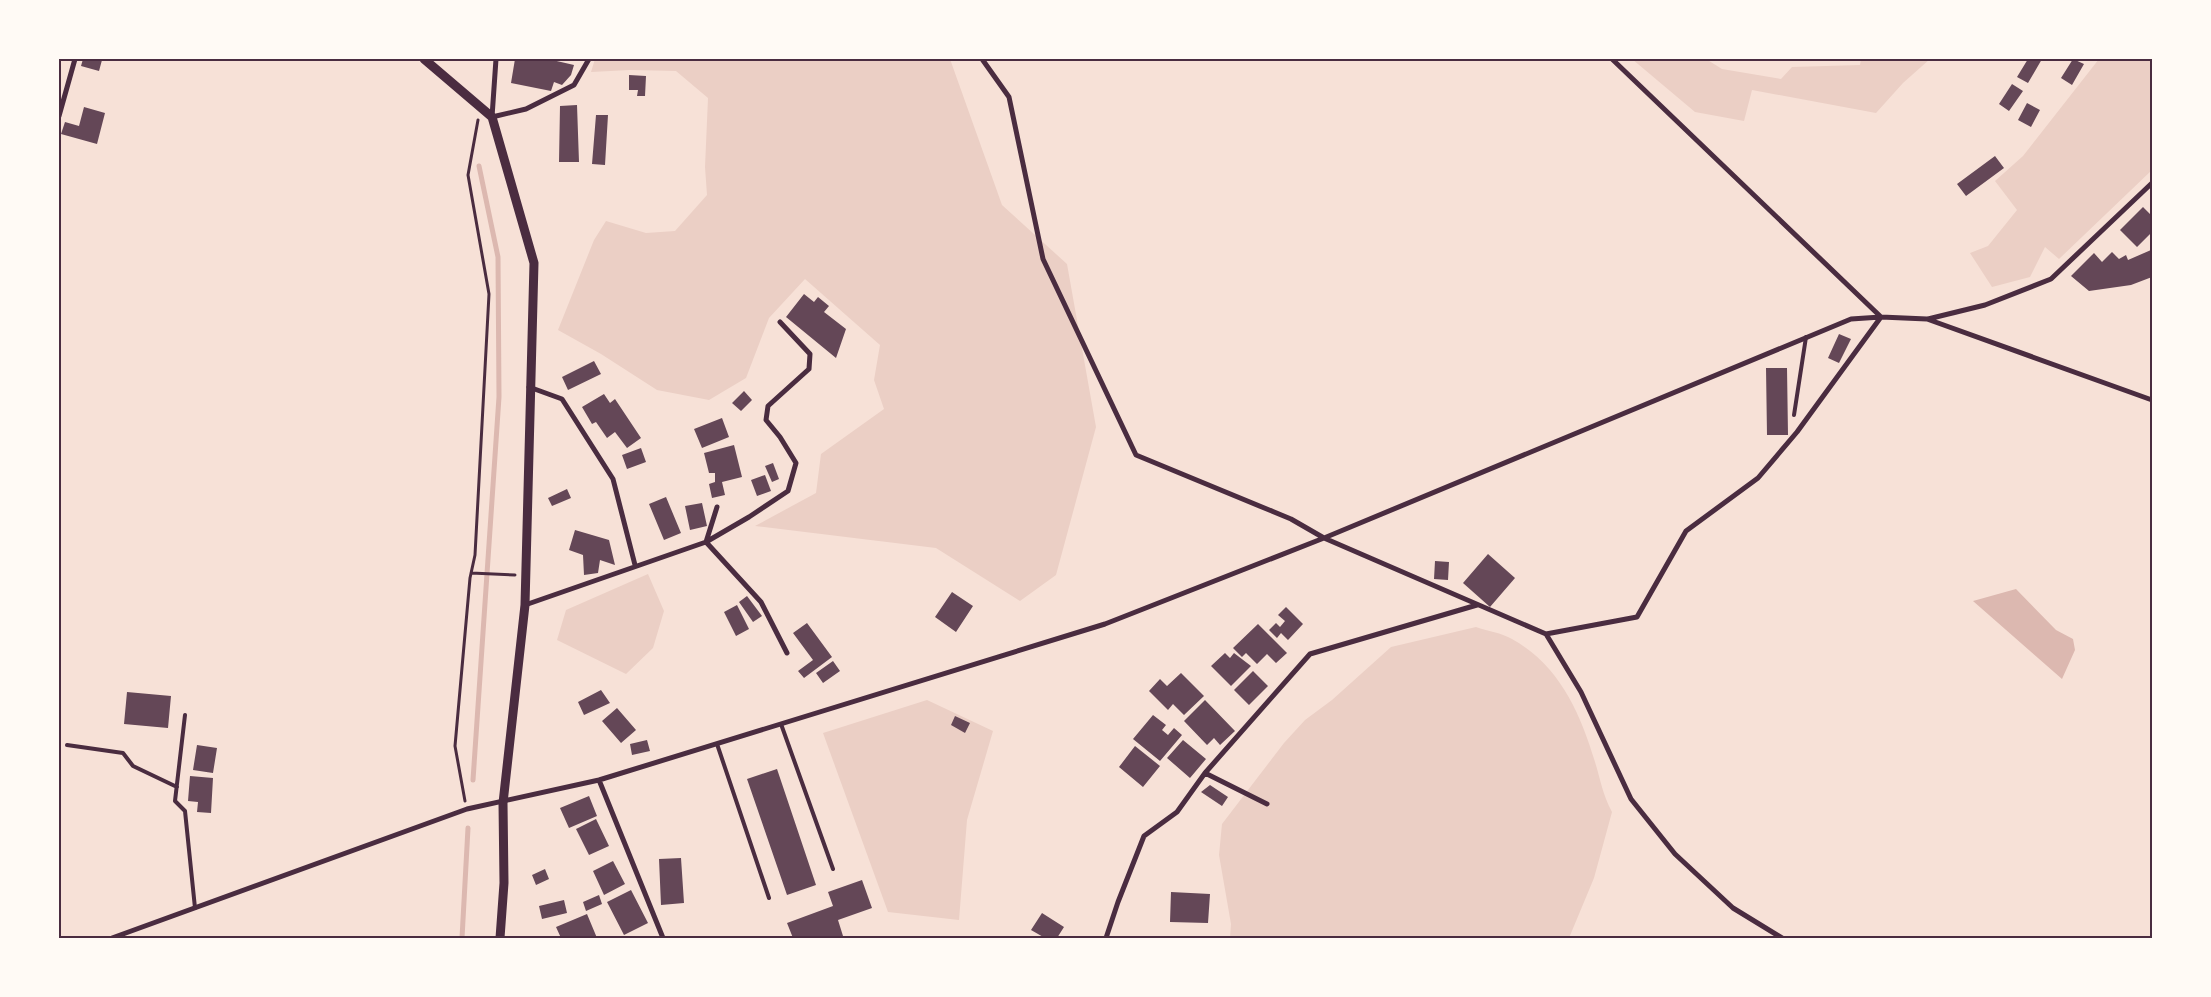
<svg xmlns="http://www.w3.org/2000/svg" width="2211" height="997" font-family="Raleway,sans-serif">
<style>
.green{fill:#ebcfc5}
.water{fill:#dcb8b0}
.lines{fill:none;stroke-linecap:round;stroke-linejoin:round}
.stream{stroke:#dcb8b0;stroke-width:5}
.building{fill:#644757}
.path{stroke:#4a2c40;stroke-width:3}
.service{stroke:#4a2c40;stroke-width:4}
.minor{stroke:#4a2c40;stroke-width:5}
.tertiary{stroke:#4a2c40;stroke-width:9}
.neatline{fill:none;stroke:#4a2c40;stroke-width:2}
</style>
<rect width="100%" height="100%" fill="#f7e1d7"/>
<!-- green -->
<path class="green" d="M 595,59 L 950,59 L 1002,205 L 1067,264 L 1096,427 L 1056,575 L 1020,601 L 936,548 L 755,526 L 816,493 L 821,454 L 884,409 L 874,380 L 880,345 L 805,279 L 769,318 L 746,378 L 709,400 L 657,390 L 601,354 L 558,330 L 594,240 L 606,221 L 646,233 L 675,231 L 707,195 L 705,167 L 708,98 L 676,71 L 630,70 L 591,72 Z
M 1632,59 L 1706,59 L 1722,69 L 1781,79 L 1792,67 L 1860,65 L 1861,59 L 1930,59 L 1903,83 L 1876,113 L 1752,90 L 1744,121 L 1695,112 Z
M 2099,59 L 2152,59 L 2152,170 L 2059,259 L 2045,247 L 2030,277 L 1992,287 L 1970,253 L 1988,246 L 2017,210 L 1995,181 L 2023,156 Z
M 648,574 L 664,611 L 653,648 L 626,674 L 557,640 L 566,610 Z
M 1476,627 C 1487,631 1502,633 1512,639 C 1559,665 1580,712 1595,762 C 1601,781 1602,793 1612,812 L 1594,878 L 1569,938 L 1230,938 L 1231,924 L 1219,855 L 1222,824 L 1284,743 L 1305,720 L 1332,700 L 1391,647 Z
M 927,700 L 993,731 L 967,820 L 959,920 L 888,912 L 823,733 Z"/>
<!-- water -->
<path class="water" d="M 2016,589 L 2056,630 L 2073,639 L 2075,650 L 2062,679 L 1973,601 Z"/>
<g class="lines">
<!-- stream -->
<path class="stream" d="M 473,780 L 499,397 L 498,257 L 479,166
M 462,938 L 468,828"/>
</g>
<!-- building -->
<path class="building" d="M 83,59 L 102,60 L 99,71 L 81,66 Z
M 515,59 L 548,59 L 574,65 L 571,75 L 562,85 L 554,82 L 551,91 L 511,83 Z
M 2028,59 L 2042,59 L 2028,83 L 2017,77 Z
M 2073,59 L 2084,64 L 2072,85 L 2061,78 Z
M 629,75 L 646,76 L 645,96 L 637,96 L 638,90 L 629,90 Z
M 2012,84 L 2023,91 L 2009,111 L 1999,104 Z
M 2027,103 L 2040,110 L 2031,127 L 2018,120 Z
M 577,105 L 579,162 L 559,162 L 560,106 Z
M 84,107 L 105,113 L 97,144 L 61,134 L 65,122 L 79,126 Z
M 596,115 L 608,115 L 605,165 L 592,164 Z
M 1995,156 L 2004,168 L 1966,196 L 1957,184 Z
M 2143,207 L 2152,216 L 2152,232 L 2137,247 L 2120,230 Z
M 2151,250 L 2152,277 L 2131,285 L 2089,291 L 2071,276 L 2094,253 L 2102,262 L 2112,252 L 2119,259 L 2126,255 L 2128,260 Z
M 804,294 L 814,302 L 818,297 L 829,306 L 824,312 L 846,329 L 836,358 L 786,317 Z
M 1839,334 L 1851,339 L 1839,363 L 1828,358 Z
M 594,361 L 601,374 L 568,390 L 562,377 Z
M 1766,368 L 1787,368 L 1788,435 L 1767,435 Z
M 744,391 L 752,400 L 741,411 L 732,403 Z
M 604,394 L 610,403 L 615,399 L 641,438 L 627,448 L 615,432 L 607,438 L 596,422 L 592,424 L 582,407 Z
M 722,418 L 729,437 L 702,448 L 694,429 Z
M 734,445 L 742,477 L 722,482 L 725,495 L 712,498 L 709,484 L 715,482 L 715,473 L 709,473 L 704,453 Z
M 641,448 L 646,462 L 627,469 L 622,455 Z
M 773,463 L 779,479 L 772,482 L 765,466 Z
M 765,475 L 771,491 L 757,496 L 751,480 Z
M 567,489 L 571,498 L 552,506 L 548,498 Z
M 666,497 L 681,533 L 664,540 L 649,504 Z
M 702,503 L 707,526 L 690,530 L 685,506 Z
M 575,530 L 609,540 L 615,565 L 600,560 L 598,573 L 584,575 L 583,555 L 569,550 Z
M 1488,554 L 1515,578 L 1490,607 L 1463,583 Z
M 1435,561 L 1449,562 L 1448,580 L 1434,579 Z
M 952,592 L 973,606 L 956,632 L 935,617 Z
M 747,596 L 762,616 L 753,622 L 739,602 Z
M 737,605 L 749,629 L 736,636 L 724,612 Z
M 1286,607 L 1303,624 L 1288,640 L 1281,633 L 1277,638 L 1269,630 L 1276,623 L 1280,627 L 1285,621 L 1278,615 Z
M 807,623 L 832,657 L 804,678 L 798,671 L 813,660 L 793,633 Z
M 1258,624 L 1287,653 L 1276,663 L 1267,654 L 1257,664 L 1246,653 L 1242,657 L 1233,648 Z
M 1225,653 L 1230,658 L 1234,653 L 1251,666 L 1231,686 L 1211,666 Z
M 833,661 L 840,671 L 823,683 L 816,673 Z
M 1253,671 L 1268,686 L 1249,705 L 1234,690 Z
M 1181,673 L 1204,696 L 1184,715 L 1173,704 L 1168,710 L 1149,691 L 1160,679 L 1167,686 Z
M 601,690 L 610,703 L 584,715 L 578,702 Z
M 127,692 L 171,696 L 168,728 L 124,724 Z
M 1205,700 L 1235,731 L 1220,745 L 1214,738 L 1207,745 L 1184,721 Z
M 617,708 L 636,730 L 621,743 L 602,721 Z
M 1153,715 L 1166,725 L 1162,730 L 1168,735 L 1174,728 L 1182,735 L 1160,761 L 1133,739 Z
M 955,716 L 970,723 L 965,733 L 951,725 Z
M 647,740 L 650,751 L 632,755 L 630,744 Z
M 1183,740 L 1206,759 L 1190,778 L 1167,758 Z
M 197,745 L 217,748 L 213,773 L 193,770 Z
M 1135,746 L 1160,766 L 1143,787 L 1119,767 Z
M 777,769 L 816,885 L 787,895 L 747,779 Z
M 190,776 L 213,778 L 211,813 L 197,812 L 198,802 L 188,801 Z
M 1210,785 L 1228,797 L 1222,806 L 1201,792 Z
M 589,796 L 597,816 L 569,828 L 560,808 Z
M 596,819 L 609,846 L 589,855 L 576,829 Z
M 681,858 L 684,903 L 661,905 L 659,859 Z
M 613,861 L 625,884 L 604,895 L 593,871 Z
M 545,869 L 549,879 L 536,885 L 532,875 Z
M 862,880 L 872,908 L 838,920 L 843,936 L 837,938 L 793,938 L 787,923 L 833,906 L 828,892 Z
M 631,890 L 648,923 L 624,935 L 607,902 Z
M 1171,892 L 1210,894 L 1208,923 L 1170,922 Z
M 599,895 L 602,904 L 586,911 L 583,902 Z
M 564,900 L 567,913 L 542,919 L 539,906 Z
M 1042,913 L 1064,927 L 1057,938 L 1045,938 L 1031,930 Z
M 587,914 L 597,938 L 561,938 L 556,927 Z"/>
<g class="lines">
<!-- path -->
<path class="path" d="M 471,573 L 515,575
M 465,801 L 455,746 L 470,578 L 475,555 L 489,294 L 468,175 L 478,120"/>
<!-- service -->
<path class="service" d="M 1794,415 L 1806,337
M 185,715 L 175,801 L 185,811 L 195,908
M 781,724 L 833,869
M 717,744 L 769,898
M 67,745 L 123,753 L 133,766 L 177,787"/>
<!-- minor -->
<path class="minor" d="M 496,59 L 492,117 L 526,109 L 574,85 L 589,59
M 982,59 L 1009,97 L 1043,259 L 1136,455 L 1291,519 L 1324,538 L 1546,634 L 1581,692 L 1631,799 L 1675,854 L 1733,908 L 1782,938
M 59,116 L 75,59
M 1928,319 L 1985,305 L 2051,279 L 2152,183
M 780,322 L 810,354 L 809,369 L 768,406 L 766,420 L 780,437 L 796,463 L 788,491 L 749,517 L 706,542 L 761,602 L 787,653
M 529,387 L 562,399 L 613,479 L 635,565
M 525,605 L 706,542 L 717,507
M 1546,634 L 1637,617 L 1686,531 L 1758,478 L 1797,432 L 1881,317 L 1612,59
M 1205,773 L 1267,804
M 599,780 L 663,938
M 112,938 L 467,809 L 599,780 L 1105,624 L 1324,538 L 1851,319 L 1881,317 L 1927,319 L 2152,400
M 1106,938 L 1118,902 L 1144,836 L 1177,812 L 1205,773 L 1310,654 L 1477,605"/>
<!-- tertiary -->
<path class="tertiary" d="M 424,59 L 492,117 L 534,263 L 525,605 L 503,803 L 504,883 L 500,938"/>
</g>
<!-- border -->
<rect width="2211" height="997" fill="none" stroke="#fffaf5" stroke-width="120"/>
<rect x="60" y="60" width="2091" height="877" class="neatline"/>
</svg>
